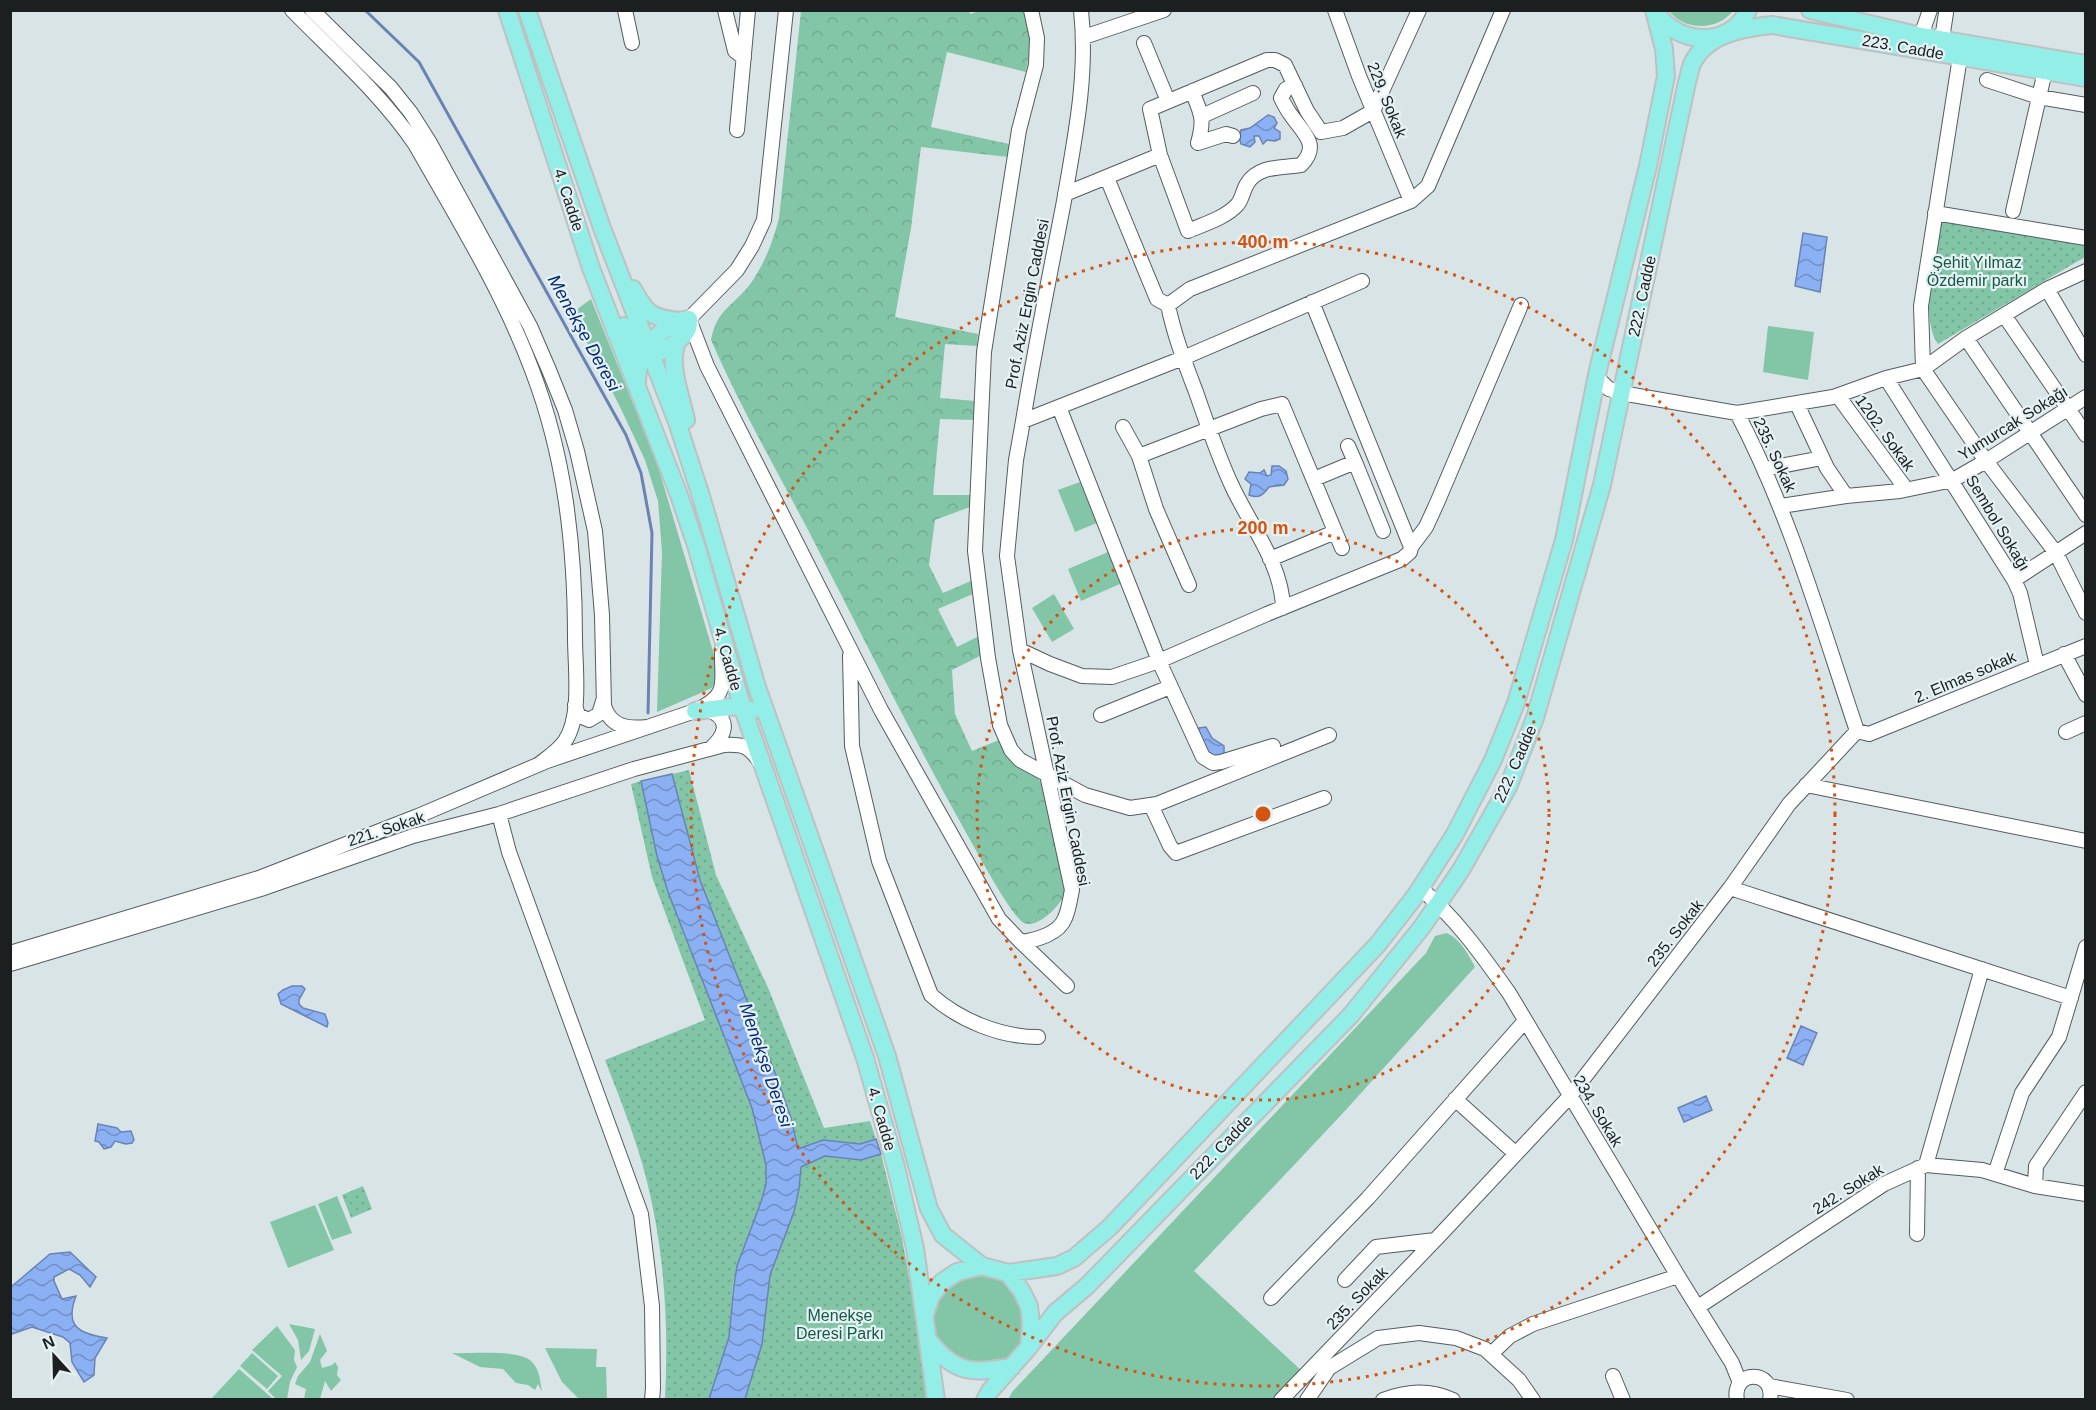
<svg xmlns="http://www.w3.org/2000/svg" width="2096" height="1410" font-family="Arial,sans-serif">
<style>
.grass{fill:#82c6a7}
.forest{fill:url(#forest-crowns)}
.park{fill:url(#park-dots)}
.water{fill:url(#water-waves);stroke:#6984b4;stroke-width:1.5}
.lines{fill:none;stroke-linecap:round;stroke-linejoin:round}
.stream{stroke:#6984b4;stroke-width:3}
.minor-casing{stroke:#535d5f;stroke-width:16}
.major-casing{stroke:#bfc0c1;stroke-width:20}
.minor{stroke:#fff;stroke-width:14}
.major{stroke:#93eee8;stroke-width:16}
.ring{fill:none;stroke:#d4530e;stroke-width:3;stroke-dasharray:3 6}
.labels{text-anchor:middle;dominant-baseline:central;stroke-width:4.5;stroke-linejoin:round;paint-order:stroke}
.street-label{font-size:16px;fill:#1b1f20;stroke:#e6f1f4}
.park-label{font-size:16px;fill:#135b42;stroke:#e6f1f4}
.water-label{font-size:18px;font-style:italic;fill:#062c78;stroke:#e6f1f4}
.centre{fill:#d4530e;stroke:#e6f1f4;stroke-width:3}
.ring-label{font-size:18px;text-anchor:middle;font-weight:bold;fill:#d4530e;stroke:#e6f1f4;stroke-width:4.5;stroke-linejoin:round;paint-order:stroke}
</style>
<defs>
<pattern id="forest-crowns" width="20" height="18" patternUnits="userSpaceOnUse" patternTransform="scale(1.5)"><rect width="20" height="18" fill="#82c6a7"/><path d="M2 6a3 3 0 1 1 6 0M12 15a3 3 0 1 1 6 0" fill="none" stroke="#70aa8f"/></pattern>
<pattern id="park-dots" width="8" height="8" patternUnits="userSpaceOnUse" patternTransform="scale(1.5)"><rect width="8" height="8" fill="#82c6a7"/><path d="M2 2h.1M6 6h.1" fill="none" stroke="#70aa8f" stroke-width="1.8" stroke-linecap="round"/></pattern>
<pattern id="water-waves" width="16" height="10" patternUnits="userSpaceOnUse" patternTransform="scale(1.5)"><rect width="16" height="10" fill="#8bb0f3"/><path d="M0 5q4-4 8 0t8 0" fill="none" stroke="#718fc4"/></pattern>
</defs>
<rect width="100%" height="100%" fill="#d9e4e6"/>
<!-- grass -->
<path class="grass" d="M 1669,11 L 1733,11 C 1717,31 1685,31 1669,11 Z
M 591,299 L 657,463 L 718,668 L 717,679 L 712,688 L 657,712 L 662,552 L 658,501 L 645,460 L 621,409 L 572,313 Z
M 1768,326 L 1814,332 L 1808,380 L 1763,372 Z
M 1080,482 L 1097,523 L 1075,532 L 1058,490 Z
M 1108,552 L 1122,583 L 1081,601 L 1068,569 Z
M 1054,594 L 1074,629 L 1052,642 L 1032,608 Z
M 1447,933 C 1461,940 1468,954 1475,967 L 1343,1113 L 1194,1271 L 1303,1372 L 1277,1399 L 1008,1400 L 1012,1392 L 1426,953 L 1435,936 Z
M 337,1196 L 352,1233 L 332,1240 L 318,1204 Z
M 315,1205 L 334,1250 L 288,1268 L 270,1222 Z
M 977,1275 C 1006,1277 1008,1284 1026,1305 L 1023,1349 L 1000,1368 L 953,1363 C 947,1355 937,1344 934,1335 C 925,1304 951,1282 977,1275 Z
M 289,1324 L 315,1329 L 309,1351 L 301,1360 L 298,1340 Z
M 277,1326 L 295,1350 L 294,1360 L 297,1367 L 290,1382 L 287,1399 L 276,1399 L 268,1391 L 282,1376 L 252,1350 Z
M 320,1334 L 327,1351 L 320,1360 L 322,1368 L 332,1365 L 335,1362 L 338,1367 L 337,1375 L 341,1380 L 331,1391 L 325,1381 L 320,1399 L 304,1399 L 306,1389 L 295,1384 L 298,1376 L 310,1362 Z
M 545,1348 L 597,1349 L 596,1367 L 606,1367 L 607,1399 L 579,1399 L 562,1382 Z
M 252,1353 L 278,1376 L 267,1389 L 240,1366 Z
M 452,1353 C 470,1354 518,1349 531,1361 C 540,1369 540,1381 542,1392 L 538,1384 L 535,1390 L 528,1385 L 516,1383 L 503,1369 L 480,1367 Z
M 239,1369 L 273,1399 L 211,1399 Z"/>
<!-- forest -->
<path class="forest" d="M 969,10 L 970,14 L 979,11 L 1025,11 C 1032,31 1030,51 1026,72 L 947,52 L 931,127 L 1009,144 L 1008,157 L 921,147 L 911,228 L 895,317 L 978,334 L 977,346 L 945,344 L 940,398 L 975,401 L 974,420 L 940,419 L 933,495 L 971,495 L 970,507 L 935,520 L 929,565 L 943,593 L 973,580 L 975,593 L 938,609 L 957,647 L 981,635 L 984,654 L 952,670 L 955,714 L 972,751 L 999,740 L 1007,757 L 1038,777 L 1042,786 L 1065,893 C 1061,905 1038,929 1024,923 C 1011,917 969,837 959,820 C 906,725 858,627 808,530 C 775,467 739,405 711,340 C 717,308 734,306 751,283 C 765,263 773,241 779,218 L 801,11 Z"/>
<!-- park -->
<path class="park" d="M 1940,221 L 2085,243 L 2085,257 L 1938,344 C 1919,319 1936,252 1940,221 Z
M 689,770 L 716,875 L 769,990 L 824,1128 L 870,1121 L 876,1139 L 860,1144 L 823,1140 L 798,1149 L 777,1078 L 700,880 L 672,774 Z
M 641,781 L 662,874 L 752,1108 L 766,1165 L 766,1184 L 761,1202 L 737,1266 L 733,1285 L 729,1337 L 709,1399 L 665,1399 C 669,1320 664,1240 642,1163 C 632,1128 618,1094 605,1060 L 705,1020 L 652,877 L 631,784 Z
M 881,1154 L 902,1238 L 915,1311 L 926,1399 L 745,1400 L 762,1344 L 770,1275 L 794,1212 L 799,1189 L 801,1167 L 825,1156 L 861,1160 Z
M 363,1186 L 372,1209 L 351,1218 L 342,1195 Z"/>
<!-- water -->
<path class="water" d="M 1268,115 L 1274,117 L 1277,123 L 1274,128 L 1280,132 L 1280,139 L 1275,141 L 1267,140 L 1263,144 L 1259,136 L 1254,136 L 1255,142 L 1250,147 L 1241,144 L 1239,137 L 1241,130 L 1250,128 Z
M 1803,233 L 1827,237 L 1820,292 L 1795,286 Z
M 1272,466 L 1279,466 L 1286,471 L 1288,479 L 1284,485 L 1269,487 C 1263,495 1259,499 1249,495 L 1251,484 L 1245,479 L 1249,472 L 1260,473 L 1264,470 L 1267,476 L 1271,475 Z
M 1206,727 L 1212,738 L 1224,746 L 1224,754 L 1217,757 L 1207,753 L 1198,735 L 1199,728 Z
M 672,774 L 700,880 L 777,1078 L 791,1118 L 798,1149 L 823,1140 L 860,1144 L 876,1139 L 881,1154 L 861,1160 L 825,1156 L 801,1167 L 799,1189 L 794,1212 L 770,1275 L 762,1344 L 745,1399 L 709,1399 L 729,1337 L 734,1285 L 737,1266 L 761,1202 L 766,1184 L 766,1165 L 752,1108 L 668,892 L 657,856 L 641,781 Z
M 292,986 L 302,986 L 305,989 L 299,1000 L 299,1004 L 303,1008 L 325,1014 L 328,1023 L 327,1027 L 281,1004 L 278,994 L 283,990 Z
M 1801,1026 L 1817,1033 L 1803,1065 L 1787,1058 Z
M 1706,1096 L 1712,1110 L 1684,1122 L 1678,1108 Z
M 98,1124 L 117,1128 L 121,1132 L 131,1131 L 134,1140 L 132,1143 L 126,1144 L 115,1141 L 111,1147 L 104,1149 L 99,1142 L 95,1141 Z
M 70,1252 L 96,1277 L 90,1287 L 80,1275 L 69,1269 L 54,1277 L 54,1281 L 62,1299 L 76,1296 C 64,1327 80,1334 107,1338 L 95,1358 L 94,1375 L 84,1382 L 72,1362 L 70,1343 L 63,1337 L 32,1327 L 12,1334 L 11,1332 L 11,1287 L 50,1254 Z"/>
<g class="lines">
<!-- stream -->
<path class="stream" d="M 365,10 L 419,62 L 626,435 L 641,473 L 652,533 L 648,713"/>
<defs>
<path id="minor" d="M 292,10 C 335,54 380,93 415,144 C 456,216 503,292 532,370 C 565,456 575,546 575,638 C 575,667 582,716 565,741 C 558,751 547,758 538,765
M 312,10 L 391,88 L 411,113 L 430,143 L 530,326 L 549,370 L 565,410 L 577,451 L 595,531 L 602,615 L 604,706 C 611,727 627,729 647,727
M 625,10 L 632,43
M 725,10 L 735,51 L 744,58
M 786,10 L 764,220 L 752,246 L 737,270 L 689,319 L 707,366 L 881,710 L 999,919 L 1021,942 C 1036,940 1059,934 1065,918 C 1069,909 1070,899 1072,890 L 1020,650 L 1007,556 L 1016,460 L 1023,421 C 1035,347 1050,274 1064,201 C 1075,137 1088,75 1081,10
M 1031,10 L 1037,38 L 1036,65 L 1019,130 L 984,352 L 975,551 L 988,658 L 1000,725 L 1011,750 L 1020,760 L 1085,795 L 1130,808 L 1157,804 L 1329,735
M 1335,10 L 1359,76 L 1411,201
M 1921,36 L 1930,10
M 1084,37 L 1164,10
M 1942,39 L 1946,13
M 1144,43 L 1168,101
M 1960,57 L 1921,306 L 1923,369 L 1986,461 L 2056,553 L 2086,613
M 1987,80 L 2039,97 L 2086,105
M 1192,91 C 1201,114 1205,118 1198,143 L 1226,134 L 1233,136
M 1202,116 L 1253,93
M 737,130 L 748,10
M 1160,155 L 1150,109 L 1267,60 L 1275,60 L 1285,65 L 1307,111 L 1321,132 L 1343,128 L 1373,111 L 1419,10
M 1107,178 L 1157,299 L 1168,305 C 1174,335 1185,363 1196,392 C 1207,424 1218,456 1232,486 C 1250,525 1282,564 1283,608
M 1065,194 L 1160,155 L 1188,231 C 1204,224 1225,218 1237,205 C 1242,200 1243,190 1247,184 C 1258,165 1283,168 1301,165 C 1321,145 1303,133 1291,115 C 1287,110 1284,104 1281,98 L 1286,89 L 1295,85
M 2013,211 L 2045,71
M 1935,213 L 2086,238
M 2047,289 L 2086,355
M 1168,305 L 1190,289 L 1411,201 L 1428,186 L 1503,10
M 2004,315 L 2086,435
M 1966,338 L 2086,515
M 1596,377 L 1609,389 L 1621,393 L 1737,413 L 1833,397 L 1886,378 L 1923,369 L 1966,338 L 2047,289 L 2086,271
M 1886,378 L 2014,580 L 2020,593 L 2037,665
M 1838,396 L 1906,489
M 1797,404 L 1827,468 L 1846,496
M 1059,407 L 1159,661 L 1203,757 L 1213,763 L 1221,762 L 1273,746
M 1023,421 L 1183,358 L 1362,281
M 1123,427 L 1139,456 L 1156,509 L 1189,585
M 1348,446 L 1355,462
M 1139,456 L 1261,409 L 1282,404 L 1342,548
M 1765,469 L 1822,458
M 1314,479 L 1355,462 L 1383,531
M 1781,506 L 1846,496 L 1900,491 L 1953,480 L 1986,461 L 2086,397
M 1411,547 L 1426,527 L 1437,503 L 1521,305
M 1270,559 L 1335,532
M 2014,580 L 2086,533
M 1020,650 L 1050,664 L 1082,676 L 1112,677 L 1159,661 L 1267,614 L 1402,559 L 1410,552 L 1411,547 L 1312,302
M 2064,654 L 2086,695
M 850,655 L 852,746 L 879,861 L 931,995 C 959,1020 1000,1037 1038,1037
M 575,705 L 578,715 L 589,720 L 599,714 L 603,701
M 709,710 C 732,720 725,736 710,749
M 1101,715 L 1170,687
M 1857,731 L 1869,734 L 2086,646
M 2066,732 L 2086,723
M 1806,785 L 2086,841
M 1151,805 L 1170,846 L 1176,853 L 1324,798
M 499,814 L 509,852 L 641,1214 L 652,1306 L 653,1388 L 652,1400
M 1420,888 C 1456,918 1482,955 1509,993 L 1678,1276 L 1732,1363 L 1740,1383
M 1730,888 L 2071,998
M 1021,942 L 1067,986
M 10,953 L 259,878 L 418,816 L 547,761 L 695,711 C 731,694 721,683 722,650
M 10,964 L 264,888 L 413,836 L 499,814 L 634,769 L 724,745 C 744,744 749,746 760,762
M 1455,1099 L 1516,1154
M 1926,1165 L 1982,969
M 1995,1174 L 2022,1093 L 2059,1037 L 2086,947
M 2035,1186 L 2036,1166 L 2086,1092
M 1917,1234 L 1918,1168
M 1345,1280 L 1376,1247 L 1435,1240
M 1271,1298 L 1368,1198 L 1525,1021
M 1698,1307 L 1884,1184 L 1926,1165 L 1982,1170 L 2035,1186 L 2086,1194
M 1491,1354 L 1510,1336 L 1533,1324 L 1678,1276
M 1613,1376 L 1623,1400
M 1769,1386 L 1847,1400
M 1281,1400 L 1440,1235 L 1570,1096 L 1730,888 L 1789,804 L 1857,731 C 1821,624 1790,514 1737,413
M 1307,1400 L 1329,1368 L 1378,1338 L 1419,1333 L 1456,1338 L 1485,1349 L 1519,1380 L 1533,1400
M 1383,1400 C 1407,1391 1429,1389 1453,1400
M 1737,1400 C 1731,1369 1776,1369 1770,1400"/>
<path id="major" d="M 507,10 L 591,268 L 679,495 L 696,545 L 742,706 L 865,1058 L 896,1167 L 915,1248 L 936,1400
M 527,10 L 602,228 L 677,422 L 701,496 L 757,687 L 887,1056 L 929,1209 L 943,1235 L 982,1266
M 1810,10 L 1921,36 L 2086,64
M 1656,12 C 1677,45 1730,49 1748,10
M 633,289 C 646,314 653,319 681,321
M 624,326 C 627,335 630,345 637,351 C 650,363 682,342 688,329 C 689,326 689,322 689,319 C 660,324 636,354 637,383
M 678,339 C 667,364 681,395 686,420
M 695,711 L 738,706 L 752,711
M 1008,1273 L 1057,1266 L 1074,1258 L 1110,1227 L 1378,944 L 1416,895 L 1455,834 L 1493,760 L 1516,703 L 1564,540 L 1598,370 L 1648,166 L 1666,76 L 1664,49 L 1654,10
M 925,1314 L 931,1296 L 942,1282 L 957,1272 L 982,1266 L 1008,1273 L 1021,1290 L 1029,1306 L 1031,1324 L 1029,1347
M 929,1341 C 956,1375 972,1373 1012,1367
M 985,1400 L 990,1391 L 1029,1347 L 1055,1313 L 1087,1286 L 1351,1015 L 1422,927 L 1461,870 L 1508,787 L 1535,718 L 1602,485 L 1687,82 C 1689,76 1690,69 1692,64 C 1706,34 1743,28 1772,25 L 2086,78"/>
</defs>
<!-- minor casing -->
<use href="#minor" class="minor-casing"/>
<!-- major casing -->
<use href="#major" class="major-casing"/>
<!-- minor -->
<use href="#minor" class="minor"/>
<!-- major -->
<use href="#major" class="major"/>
</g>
<!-- distance rings -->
<g class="ring">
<circle cx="1263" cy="814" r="286"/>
<circle cx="1263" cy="814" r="572"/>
</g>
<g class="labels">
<!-- street labels -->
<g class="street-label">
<text transform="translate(1903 47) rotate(10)">223. Cadde</text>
<text transform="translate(1387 100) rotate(68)">229. Sokak</text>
<text transform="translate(569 200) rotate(72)">4. Cadde</text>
<text transform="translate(1642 296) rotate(-78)">222. Cadde</text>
<text transform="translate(1027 304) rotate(-79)">Prof. Aziz Ergin Caddesi</text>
<text transform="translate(2013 423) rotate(-32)">Yumurcak Sokağı</text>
<text transform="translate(1885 433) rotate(54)">1202. Sokak</text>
<text transform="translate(1775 455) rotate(65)">235. Sokak</text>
<text transform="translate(1998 523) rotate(59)">Sembol Sokağı</text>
<text transform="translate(728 659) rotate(74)">4. Cadde</text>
<text transform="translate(1965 677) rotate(-23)">2. Elmas sokak</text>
<text transform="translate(1515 764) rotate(-66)">222. Cadde</text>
<text transform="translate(1068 801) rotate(79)">Prof. Aziz Ergin Caddesi</text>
<text transform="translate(386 829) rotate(-18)">221. Sokak</text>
<text transform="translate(1675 933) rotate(-52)">235. Sokak</text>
<text transform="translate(1598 1111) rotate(59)">234. Sokak</text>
<text transform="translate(882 1119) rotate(74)">4. Cadde</text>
<text transform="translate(1221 1147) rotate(-46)">222. Cadde</text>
<text transform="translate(1848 1189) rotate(-32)">242. Sokak</text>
<text transform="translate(1357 1298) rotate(-46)">235. Sokak</text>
</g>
<!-- park labels -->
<g class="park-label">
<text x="1977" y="262">Şehit Yılmaz<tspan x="1977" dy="18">Özdemir parkı</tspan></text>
<text x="840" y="1315">Menekşe<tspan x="840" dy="18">Deresi Parkı</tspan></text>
</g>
<!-- water labels -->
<g class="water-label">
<text transform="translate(584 333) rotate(61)">Menekşe Deresi</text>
<text transform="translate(766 1065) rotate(71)">Menekşe Deresi</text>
</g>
</g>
<circle cx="1263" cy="814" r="9" class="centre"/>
<g class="ring-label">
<text x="1263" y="248">400 m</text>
<text x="1263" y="534">200 m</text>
</g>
<!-- border -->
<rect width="2096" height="1410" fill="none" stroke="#1b1f20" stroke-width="24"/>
<!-- north arrow -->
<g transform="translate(54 1356) rotate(338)" stroke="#e6f1f4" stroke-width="4.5" paint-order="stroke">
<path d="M0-4.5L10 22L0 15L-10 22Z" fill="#1b1f20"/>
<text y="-9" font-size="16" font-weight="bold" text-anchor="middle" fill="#1b1f20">N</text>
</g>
</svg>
